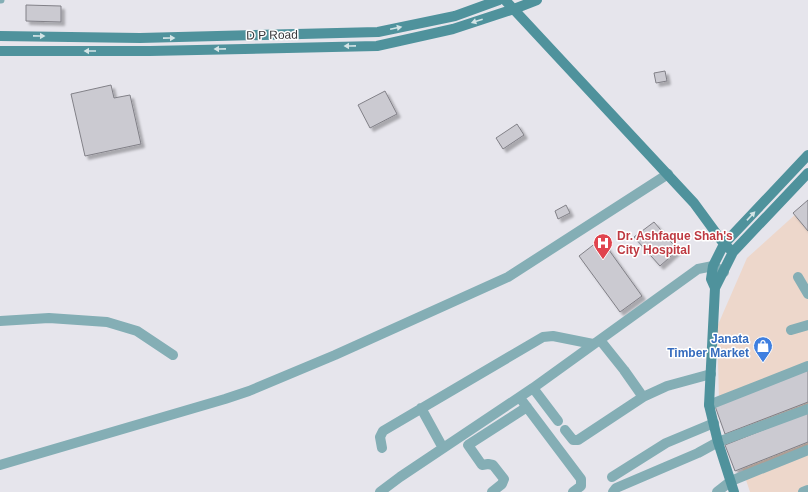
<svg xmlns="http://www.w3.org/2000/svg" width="808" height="492" font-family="Arial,sans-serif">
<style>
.commercial{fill:#edd7cb}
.building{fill:#cbcad1;stroke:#818087;filter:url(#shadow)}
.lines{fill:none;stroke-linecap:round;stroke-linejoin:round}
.lane{stroke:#84aeb5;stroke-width:7}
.street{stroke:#84aeb5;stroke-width:10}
.secondary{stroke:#4f929c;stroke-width:10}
.oneway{fill:#d3e4e6}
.labels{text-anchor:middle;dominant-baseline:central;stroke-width:3;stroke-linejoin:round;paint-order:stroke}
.street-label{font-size:12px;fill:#39393b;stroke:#fff}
.health-label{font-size:12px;font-weight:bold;fill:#be3a42;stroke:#fff;text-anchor:start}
.shop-label{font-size:12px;font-weight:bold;fill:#366cbe;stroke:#fff;text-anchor:end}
</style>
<defs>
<filter id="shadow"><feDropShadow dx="3.5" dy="3.5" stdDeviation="1" flood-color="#0004"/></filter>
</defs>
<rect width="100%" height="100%" fill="#e6e5ec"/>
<!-- commercial -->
<path class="commercial" d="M 808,203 L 808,492 L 750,492 L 719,399 L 717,327 L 747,258 Z"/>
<!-- building -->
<path class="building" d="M 26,5 L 61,6 L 61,22 L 26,21 Z
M 665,71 L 667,81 L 656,83 L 654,73 Z
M 111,85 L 114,98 L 130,95 L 141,144 L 85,156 L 71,94 Z
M 385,91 L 397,114 L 370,128 L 358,105 Z
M 517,124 L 524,135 L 503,149 L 496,138 Z
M 808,200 L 808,231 L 793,213 Z
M 566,205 L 570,213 L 558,219 L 555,211 Z
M 654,222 L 678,250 L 660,266 L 634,237 Z
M 601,239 L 642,296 L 620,312 L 579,256 Z
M 808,370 L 808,402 L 725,434 L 715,406 Z
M 808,412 L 808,442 L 735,471 L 725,445 Z"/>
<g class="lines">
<!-- lane -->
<path class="lane" d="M 0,0 L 1,0"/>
<!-- street -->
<path class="street" d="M 798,277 L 808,294
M 0,321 L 49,318 L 107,322 L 137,331 L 173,355
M 791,330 L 808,325
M 600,340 L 624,370 L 643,397
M 533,388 L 558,421
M 523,402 L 581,479 L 581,486 L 573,492
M 709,405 L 808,366
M 421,408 L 443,448
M 565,430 L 573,440 L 578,440 L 643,397 L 667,386 L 711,374
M 382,448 L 380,437 L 383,431 L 543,337 L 553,336 L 593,344
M 0,465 L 225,399 L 249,391 L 335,355 L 508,277 L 668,174
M 612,477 L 666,443 L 714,423
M 380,492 L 400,477 L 533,388 L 698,269 L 713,266 L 724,272
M 492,492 L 502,484 L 504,479 L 493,465 L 488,464 L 482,465 L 468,445 L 527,407
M 613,492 L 616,488 L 698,453 L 718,442 L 808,409
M 717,492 L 731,481 L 808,450
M 803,492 L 808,490"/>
<!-- secondary -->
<path class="secondary" d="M 505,0 L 694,203 L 724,244 L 733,252
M 0,36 L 140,38 L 378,32 L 455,16 L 499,0
M 0,51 L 150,51 L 377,46 L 453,29 L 514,9 L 537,0
M 715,288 L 733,252 L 808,173
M 734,492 L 718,442 L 709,405 L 715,288 L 711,279 L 713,266 L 724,244 L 808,155"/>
</g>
<!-- one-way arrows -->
<defs><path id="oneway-solid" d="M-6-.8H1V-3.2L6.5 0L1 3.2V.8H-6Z"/></defs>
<g class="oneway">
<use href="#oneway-solid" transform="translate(477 21) rotate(162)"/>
<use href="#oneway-solid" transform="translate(396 28) rotate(-12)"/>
<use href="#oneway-solid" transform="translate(39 36) rotate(1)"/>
<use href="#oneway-solid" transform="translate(169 38) rotate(-1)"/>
<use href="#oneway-solid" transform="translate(350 46) rotate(179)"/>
<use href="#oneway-solid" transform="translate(220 49) rotate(179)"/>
<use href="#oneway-solid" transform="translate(90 51) rotate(-180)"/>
<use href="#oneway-solid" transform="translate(751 216) rotate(-47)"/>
</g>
<!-- icons -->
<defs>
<symbol id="hospital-pin" viewBox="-11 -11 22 30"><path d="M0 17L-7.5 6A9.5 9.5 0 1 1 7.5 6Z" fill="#e0444e" stroke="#fff"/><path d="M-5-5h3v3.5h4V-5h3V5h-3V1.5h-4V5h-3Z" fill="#fff"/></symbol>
<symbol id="shop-pin" viewBox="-11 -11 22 30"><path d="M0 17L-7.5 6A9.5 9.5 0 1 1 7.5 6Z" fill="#3f7fe0" stroke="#fff"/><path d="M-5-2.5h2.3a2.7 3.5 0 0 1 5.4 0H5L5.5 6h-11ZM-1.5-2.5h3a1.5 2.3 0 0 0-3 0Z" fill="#fff"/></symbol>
</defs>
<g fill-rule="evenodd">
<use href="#hospital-pin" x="592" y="232" width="22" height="30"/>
<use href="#shop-pin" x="752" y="335" width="22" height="30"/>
</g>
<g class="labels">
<!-- street labels -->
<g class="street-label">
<text transform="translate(272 35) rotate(-1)">D P Road</text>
</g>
<!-- health labels -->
<g class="health-label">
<text x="617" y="236">Dr. Ashfaque Shah's<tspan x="617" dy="14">City Hospital</tspan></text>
</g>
<!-- shop labels -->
<g class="shop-label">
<text x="749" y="339">Janata<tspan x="749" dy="14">Timber Market</tspan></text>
</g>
</g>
</svg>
